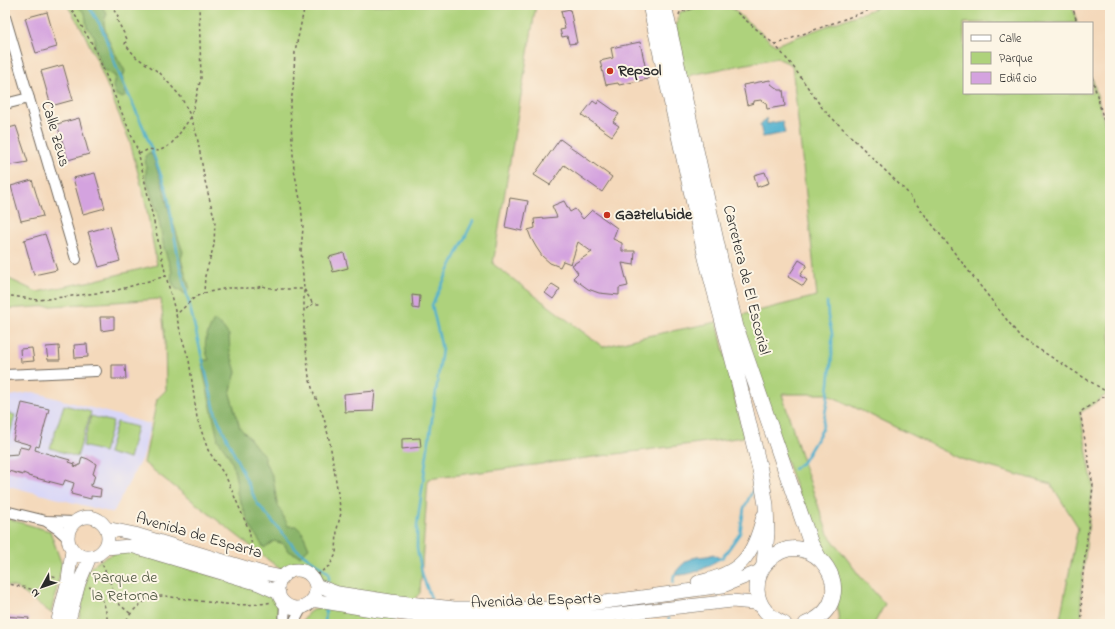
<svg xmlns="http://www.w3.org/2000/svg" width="1115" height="629" font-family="'Indie Flower',sans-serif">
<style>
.built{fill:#d9d7f8}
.green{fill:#aed27b;stroke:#6c7e53}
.forest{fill:#8ab46b;stroke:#5a704b}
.water{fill:#50b0cf;stroke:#3e6e7d}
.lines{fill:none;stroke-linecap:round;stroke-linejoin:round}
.stream{stroke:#50b0cf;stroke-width:2.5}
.building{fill:#d4a3df}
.minor-casing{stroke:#71685d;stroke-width:12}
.major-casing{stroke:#71685d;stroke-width:14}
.highway-casing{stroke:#71685d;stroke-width:16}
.path{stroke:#71685d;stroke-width:1.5;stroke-dasharray:3 3;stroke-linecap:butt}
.minor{stroke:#fff;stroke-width:10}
.major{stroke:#fff;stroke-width:13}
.highway{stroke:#fff;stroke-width:15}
.poi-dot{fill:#c8321e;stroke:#fcf5e5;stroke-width:1.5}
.labels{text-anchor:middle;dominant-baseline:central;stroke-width:4;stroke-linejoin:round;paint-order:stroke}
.poi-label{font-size:16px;font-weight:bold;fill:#2b2b2b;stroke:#fcf5e5;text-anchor:start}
.street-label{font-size:16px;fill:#2b2b2b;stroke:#fcf5e5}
.park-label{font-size:16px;fill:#4c553f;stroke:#fcf5e5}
</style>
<rect width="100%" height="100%" fill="#fcf5e5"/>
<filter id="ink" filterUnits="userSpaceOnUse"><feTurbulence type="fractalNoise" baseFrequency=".025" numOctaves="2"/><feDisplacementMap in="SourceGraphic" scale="8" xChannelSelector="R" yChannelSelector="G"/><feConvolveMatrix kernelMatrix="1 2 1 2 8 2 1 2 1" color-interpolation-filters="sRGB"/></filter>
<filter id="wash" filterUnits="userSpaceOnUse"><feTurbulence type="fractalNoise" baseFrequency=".012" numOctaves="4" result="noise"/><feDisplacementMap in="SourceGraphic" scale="16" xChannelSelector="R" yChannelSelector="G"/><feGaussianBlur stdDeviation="0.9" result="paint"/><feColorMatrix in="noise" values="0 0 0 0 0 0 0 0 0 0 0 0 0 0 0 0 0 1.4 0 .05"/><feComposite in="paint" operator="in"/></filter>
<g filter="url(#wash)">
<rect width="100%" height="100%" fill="#f4d9bb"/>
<!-- built -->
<path class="built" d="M 33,392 L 150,424 L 144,454 L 113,513 L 5,485 L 5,397 Z"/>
<!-- green -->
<path class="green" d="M 67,5 L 536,5 L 493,264 L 603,347 L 647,336 L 717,322 L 744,437 L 428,479 L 420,593 L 390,624 L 302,624 C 305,613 310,611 320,607 L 323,579 C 308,563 301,561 280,569 L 144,463 L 157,399 L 166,390 L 165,340 L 161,299 L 5,309 L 5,277 L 37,292 L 92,281 L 157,265 L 145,200 L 130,142 L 98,63 L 82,29 Z
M 706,5 L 728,5 L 775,45 L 884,5 L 1072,5 L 1077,23 L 964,23 L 964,93 L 1092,93 L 1092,77 L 1110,143 L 1110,377 L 1109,393 L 1080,413 L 1093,486 L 1081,591 L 1082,624 L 1059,624 L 1078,527 L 1051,484 L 961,459 L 827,394 L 782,394 L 803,462 L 828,534 L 859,575 L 885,604 L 874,624 L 839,624 L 837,604 L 823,562 L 734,317 L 817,296 L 792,65 L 777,58 L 691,75 L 682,85 L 675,29 L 680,12 Z
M 64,405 L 91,412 L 77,457 L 50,448 Z
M 5,412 L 15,415 L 7,445 L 5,444 Z
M 91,416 L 113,422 L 104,452 L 83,446 Z
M 117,422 L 137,427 L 129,459 L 108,453 Z
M 5,518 L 50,531 L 62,565 L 51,613 L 17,588 L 5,585 Z
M 127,550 L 261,590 C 278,600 280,604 278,624 L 78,624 L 88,571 C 99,558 111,554 127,550 Z"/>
<!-- forest -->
<path class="forest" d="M 76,5 L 101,5 L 107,14 C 106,17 104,20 104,23 C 105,39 118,58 125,71 L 123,77 L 126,95 L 123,98 L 116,95 L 113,87 L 115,76 L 103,69 L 94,47 L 95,37 L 87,27 L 85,13 Z
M 150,152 L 153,157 L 164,190 L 168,208 L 183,252 L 181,259 L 190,289 L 185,294 L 180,290 L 176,289 L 171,280 L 172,272 L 164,248 L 158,215 L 146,179 L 146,168 L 145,156 Z
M 214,320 L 222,326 L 229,335 L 230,351 L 236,372 L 230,394 L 240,428 L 247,435 L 257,448 L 265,456 L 265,462 L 273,477 L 277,503 L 288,526 L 296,526 L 302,532 L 309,548 L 300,556 L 288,551 L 284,544 L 274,541 L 264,548 L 251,528 L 237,493 L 237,484 L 233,465 L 228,454 L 218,440 L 202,365 L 204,360 L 209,360 C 202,343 206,336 214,320 Z"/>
<!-- water -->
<path class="water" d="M 766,118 L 767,124 L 782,121 L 785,133 L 763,137 L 760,125 Z
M 713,554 L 718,557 L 719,559 C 706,569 690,576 674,575 C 679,567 686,559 697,557 C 703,556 707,557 713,554 Z"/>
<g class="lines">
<!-- stream -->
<path class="stream" d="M 88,5 L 102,28 L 117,69 L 144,129 L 167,192 L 179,262 L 216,415 L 257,503 L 295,548 L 329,573 L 329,581
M 794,469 L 803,462 L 822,430 L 827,403 L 832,355 L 832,333 L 828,317 L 827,302
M 717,560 L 723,557 L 740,533 L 744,508 L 755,486
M 673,583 L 674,575 L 676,574
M 431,598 L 423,577 L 417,549 L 417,525 L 442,349 L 432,305 L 473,221
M 325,624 L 326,607
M 668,624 L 669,618"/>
</g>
<g id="blocks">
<!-- building -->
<path class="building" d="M 570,9 L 577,43 L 569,44 L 567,36 L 562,37 L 560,30 L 565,29 L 561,11 Z
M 47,12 L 57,47 L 36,53 L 25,18 Z
M 640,42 L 648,79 L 619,85 L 618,83 L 606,85 L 600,61 L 613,58 L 611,48 Z
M 63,65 L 73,100 L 51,106 L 41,71 Z
M 770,80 L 771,84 L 779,90 L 783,90 L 785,106 L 767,109 L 766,103 L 761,100 L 754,101 L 754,103 L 747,105 L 743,85 Z
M 599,100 L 619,114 L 613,122 L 619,126 L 612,136 L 582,115 L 593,101 L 597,104 Z
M 79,118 L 89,154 L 68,160 L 57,124 Z
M 16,126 L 28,162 L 5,166 L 5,129 Z
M 560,139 L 612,177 L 602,192 L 564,165 L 550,185 L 534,175 Z
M 765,172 L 769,183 L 757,187 L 754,175 Z
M 95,173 L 105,208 L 83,214 L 73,178 Z
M 32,180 L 43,216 L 21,221 L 11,186 Z
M 510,198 L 528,201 L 522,231 L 505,227 Z
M 564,201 L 570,212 L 575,209 L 583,219 L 592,210 L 617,228 L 613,239 L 622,243 L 622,251 L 635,251 L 634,265 L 622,263 L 628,286 L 619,288 L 619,295 L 599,293 L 588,289 L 573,278 L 578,273 L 572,265 L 592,252 L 578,242 L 571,264 L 563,261 L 560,267 L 550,263 L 542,256 L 536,247 L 531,238 L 528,230 L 535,228 L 534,219 L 557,217 L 552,206 Z
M 110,226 L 120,261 L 99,267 L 88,232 Z
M 45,234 L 57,270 L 34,275 L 24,240 Z
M 344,253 L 348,268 L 333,272 L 329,257 Z
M 799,260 L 807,265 L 800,276 L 807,280 L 803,286 L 788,277 Z
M 552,284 L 560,289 L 553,299 L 545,293 Z
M 412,295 L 420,296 L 419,309 L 413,308 Z
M 100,317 L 114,317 L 114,329 L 101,331 Z
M 87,344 L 88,357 L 75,358 L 74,345 Z
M 59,346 L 60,360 L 48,360 L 46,347 Z
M 32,348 L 34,361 L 21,362 L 20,349 Z
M 112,365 L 125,365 L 126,379 L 112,379 Z
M 375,391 L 373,411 L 345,412 L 344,394 Z
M 22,403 L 49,409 L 39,447 L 36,446 L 35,450 L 70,460 L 69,462 L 75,464 L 74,466 L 78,467 L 78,465 L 80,465 L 82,457 L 88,459 L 96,464 L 93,474 L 95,475 L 92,485 L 90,484 L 90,486 L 101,489 L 100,497 L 91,496 L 91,499 L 71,494 L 74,483 L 65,480 L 63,485 L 28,476 L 28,475 L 23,473 L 23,475 L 5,470 L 5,455 L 18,454 L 20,447 L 29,449 L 31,445 L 13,440 Z
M 420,438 L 421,447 L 402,449 L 402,439 Z
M 5,616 L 29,618 L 28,624 L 5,624 Z"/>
</g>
</g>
<g filter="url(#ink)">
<use href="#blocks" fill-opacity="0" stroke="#71685d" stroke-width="1"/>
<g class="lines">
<defs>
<path id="minor" d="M 5,17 L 76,259
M 5,104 L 29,98
M 5,375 L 96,371
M 5,511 L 46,521 L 75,522
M 46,521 L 58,529 L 68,538
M 284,624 L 285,603
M 293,624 L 302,607"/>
<path id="major" d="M68 537a20 20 0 1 1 40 0a20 20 0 1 1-40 0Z
M 106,528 L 135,534 L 263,573 L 282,577
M 105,548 L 131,546 L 259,584 L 279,593
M278 589a19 19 0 1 1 38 0a19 19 0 1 1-38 0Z
M 698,582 C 741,573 753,557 763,516
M 316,585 L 338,593 L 391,601 L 454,608 L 548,608 L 575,606 L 723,586 L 760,571
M 312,600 L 378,611 L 457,620 L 515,621 L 574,619 L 732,601 L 754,603 L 762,606
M 57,624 L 68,580 L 72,550
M 68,624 L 79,583 L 90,557"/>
<path id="highway" d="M 650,5 L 706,258 L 740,387 L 760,470 L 766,505 L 767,533 L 764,564
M 664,5 L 723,272 L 736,327 L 811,544 L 818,556
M 784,624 C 770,618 758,607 757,590 C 757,578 760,568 769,560 C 812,519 868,600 806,624"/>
</defs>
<!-- minor casing -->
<use href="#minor" class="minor-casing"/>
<!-- major casing -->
<use href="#major" class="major-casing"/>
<!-- highway casing -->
<use href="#highway" class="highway-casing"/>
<!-- path -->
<path class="path" d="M 69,5 L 94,47 L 138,151 L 166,276 L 182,338 L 189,360 L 197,418 L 208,450 L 226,477 L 249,530 L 254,556 L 259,560
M 110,5 L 118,16 L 117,20 L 127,39 L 125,44 L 136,57 L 160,73 L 181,97 L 191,117 L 197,136 L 205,181 L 215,221 L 214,245 L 205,276 L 204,293 L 195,297 L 176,315
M 305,5 L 295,52 L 293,89 L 290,107 L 294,170 L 301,204 L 303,228 L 301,250 L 304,289 L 304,332 L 309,377 L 313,391 L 324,418 L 330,443 L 341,513 L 337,529 L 336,554 L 330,565 L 317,575
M 728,5 L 775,45 L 792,65 L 823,109 L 907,192 L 1021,338 L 1110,394
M 1072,5 L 1077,23
M 679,15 L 680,12 L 706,5
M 775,45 L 803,34 L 883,5
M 1092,77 L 1110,143
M 139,154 L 149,149 L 159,151 L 170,145 L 177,137 L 191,117 L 201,78 L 199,5
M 204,293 L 228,288 L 256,288 L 262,286 L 275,289 L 304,289 L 313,304
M 5,295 L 38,300 L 114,291 L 166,276
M 306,309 L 313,304 L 322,304
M 100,559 L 120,605 L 131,614
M 5,583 L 35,590 L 44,587 L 53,576 L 57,577
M 89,587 C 104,592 106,611 108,624
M 122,624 C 127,621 128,617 132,612 C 143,601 155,593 171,597 C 204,601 239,609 272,602
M 1082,624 L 1081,591 L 1093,486 L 1080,412 L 1109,393 L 1110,377"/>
<!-- minor -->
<use href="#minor" class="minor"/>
<!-- major -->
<use href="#major" class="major"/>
<!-- highway -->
<use href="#highway" class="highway"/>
</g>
</g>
<!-- markers -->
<g class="poi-dot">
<circle cx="610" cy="71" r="4"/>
<circle cx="607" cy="215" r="4"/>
</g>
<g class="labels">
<!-- poi labels -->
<g class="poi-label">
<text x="618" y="71">Repsol</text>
<text x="615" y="215">Gaztelubide</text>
</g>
<!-- street labels -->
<g class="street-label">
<text transform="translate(55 134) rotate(74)">Calle Zeus</text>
<text transform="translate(746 280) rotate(76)">Carretera de El Escorial</text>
<text transform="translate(199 536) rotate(16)">Avenida de Esparta</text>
<text transform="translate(536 601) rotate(-2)">Avenida de Esparta</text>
</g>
<!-- park labels -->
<g class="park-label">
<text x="125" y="578">Parque de<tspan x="125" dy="18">la Retorna</tspan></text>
</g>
</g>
<!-- margin -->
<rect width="1115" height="629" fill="none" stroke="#fcf5e5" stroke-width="20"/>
<!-- legend -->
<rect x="963" y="22" width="130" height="72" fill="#fcf5e5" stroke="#a8a49b"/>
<rect x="971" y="35" width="20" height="6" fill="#ffffff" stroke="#a8a49b"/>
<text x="999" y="42" font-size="12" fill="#2b2b2b">Calle</text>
<rect x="971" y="52" width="20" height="12" fill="#aed27b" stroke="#a8a49b"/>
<text x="999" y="62" font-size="12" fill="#2b2b2b">Parque</text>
<rect x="971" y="72" width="20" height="12" fill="#d4a3df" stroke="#a8a49b"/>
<text x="999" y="82" font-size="12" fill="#2b2b2b">Edificio</text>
<!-- north arrow -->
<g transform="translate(42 587) rotate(230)" stroke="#fcf5e5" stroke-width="3" paint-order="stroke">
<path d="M0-3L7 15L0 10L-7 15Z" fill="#2b2b2b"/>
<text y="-6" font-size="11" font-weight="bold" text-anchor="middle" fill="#2b2b2b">N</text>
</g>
</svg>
